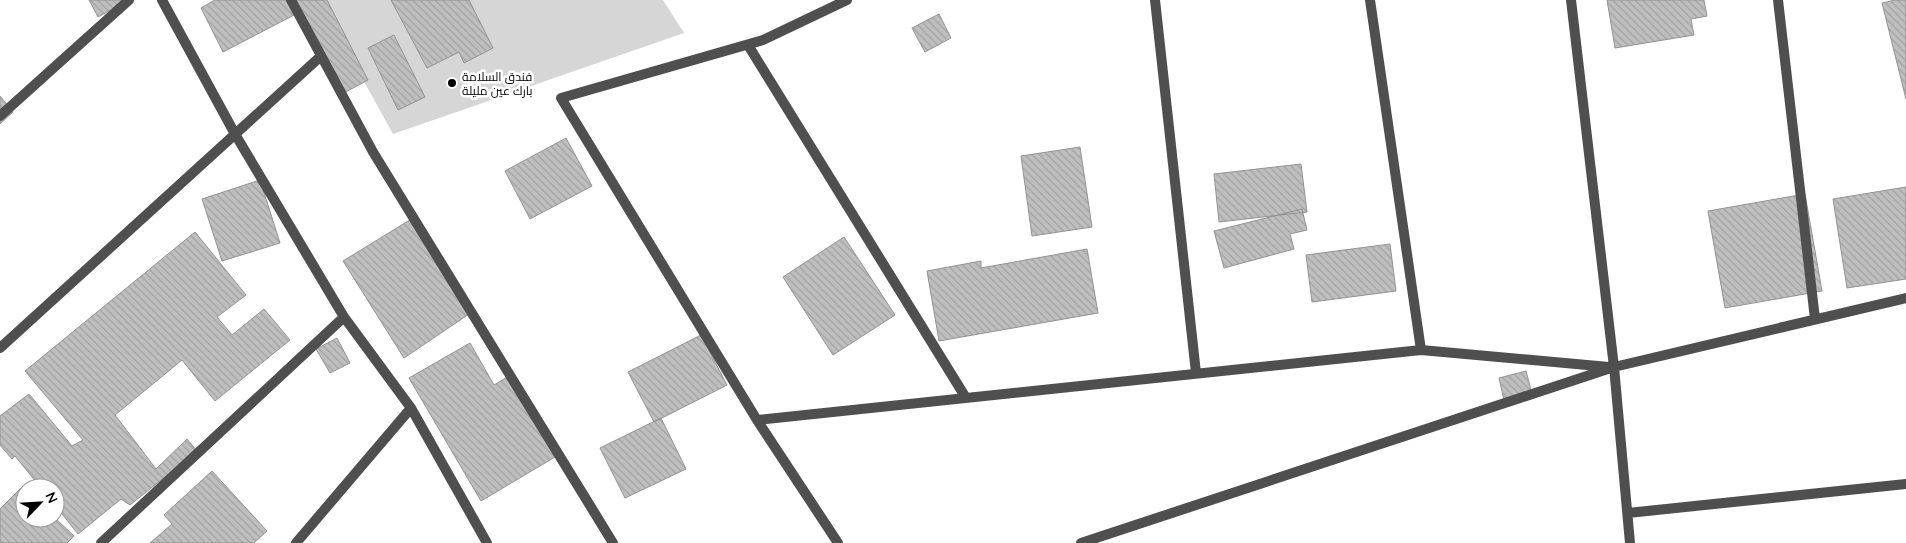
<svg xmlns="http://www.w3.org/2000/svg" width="1906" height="543" font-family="Quicksand,Cairo,sans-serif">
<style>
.grass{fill:#d6d6d6}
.building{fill:url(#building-back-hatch);stroke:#939393}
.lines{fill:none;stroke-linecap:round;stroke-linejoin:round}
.minor{stroke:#4f4f4f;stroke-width:10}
.poi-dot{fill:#000;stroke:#fff;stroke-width:2}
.labels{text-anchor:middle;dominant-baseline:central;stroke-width:5;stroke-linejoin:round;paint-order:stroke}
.poi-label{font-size:12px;fill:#000;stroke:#fff;text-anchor:start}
</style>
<defs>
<pattern id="building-back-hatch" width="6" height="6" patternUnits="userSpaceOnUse" patternTransform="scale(1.25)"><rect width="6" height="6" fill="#bfbfbf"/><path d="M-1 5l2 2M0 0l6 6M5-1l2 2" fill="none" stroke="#a2a2a2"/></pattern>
</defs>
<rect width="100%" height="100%" fill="#fff"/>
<!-- grass -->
<path class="grass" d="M 319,0 L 663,0 L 684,33 L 393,134 Z"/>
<!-- building -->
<path class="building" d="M 89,0 L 129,0 L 98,17 Z
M 215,0 L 327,0 L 368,80 L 338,96 L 296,14 L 223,52 L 201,8 Z
M 391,0 L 469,0 L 493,48 L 464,63 L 459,52 L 427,68 Z
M 1607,0 L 1704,0 L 1707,16 L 1691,19 L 1694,35 L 1615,48 Z
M 1895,0 L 1906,0 L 1906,99 L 1882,3 Z
M 939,14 L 951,38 L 925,52 L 912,28 Z
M 394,35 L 425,97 L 398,110 L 368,48 Z
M 0,96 L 13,112 L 0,124 Z
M 566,138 L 592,186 L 530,219 L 505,171 Z
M 1080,147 L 1092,227 L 1032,236 L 1021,156 Z
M 1301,164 L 1307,212 L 1219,222 L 1214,174 Z
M 260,180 L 280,243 L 222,261 L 202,199 Z
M 1906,187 L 1906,279 L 1847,288 L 1833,199 Z
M 1805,194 L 1822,291 L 1725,308 L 1708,211 Z
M 1302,209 L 1307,230 L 1290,234 L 1294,249 L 1224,268 L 1214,231 Z
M 413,218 L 472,312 L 404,358 L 343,261 Z
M 195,232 L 246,295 L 217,317 L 232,335 L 264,309 L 290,340 L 215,401 L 182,360 L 115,415 L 156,469 L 187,439 L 197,451 L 130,505 L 121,499 L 78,534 L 55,505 L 55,488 L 41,488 L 15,456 L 12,459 L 0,445 L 0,416 L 29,394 L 72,446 L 83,440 L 25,371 Z
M 844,237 L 895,315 L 833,355 L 783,277 Z
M 1390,244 L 1396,291 L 1312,302 L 1306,255 Z
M 1087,249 L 1098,313 L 939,341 L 927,271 L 981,261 L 981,268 Z
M 701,335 L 727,385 L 654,422 L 628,372 Z
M 337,338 L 350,363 L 330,373 L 316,349 Z
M 470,343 L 494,385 L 509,376 L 555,457 L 481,501 L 409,378 Z
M 1526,371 L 1532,394 L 1504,400 L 1499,378 Z
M 661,418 L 686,469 L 625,498 L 600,448 Z
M 212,471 L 267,531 L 254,543 L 150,543 L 172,524 L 164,515 Z
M 23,486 L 25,488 L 25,518 L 55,518 L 74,536 L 67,543 L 0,543 L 0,509 Z"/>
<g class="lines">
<!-- minor -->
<path class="minor" d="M 162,0 L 235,134 L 344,317
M 291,0 L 373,152 L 613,543
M 847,0 L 763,40 L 561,98 L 757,420 L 1421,350 L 1370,0
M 1155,0 L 1196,373
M 1778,0 L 1815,319
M 748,45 L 966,398
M 0,116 L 129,0
M 0,348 L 321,56
M 1421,350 L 1609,367
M 757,420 L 838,543
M 1628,513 L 1906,484
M 101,543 L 344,317 L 411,408
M 296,543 L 411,408 L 487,543
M 1081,543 L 1614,367 L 1571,0
M 1630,543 L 1614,367 L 1906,298"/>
</g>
<!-- markers -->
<circle class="poi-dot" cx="452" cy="83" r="5"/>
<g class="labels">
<!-- poi labels -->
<g class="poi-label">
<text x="462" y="76">فندق السلامة<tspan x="462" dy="14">بارك عين مليلة</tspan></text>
</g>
</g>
<!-- north arrow -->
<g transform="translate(40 503) rotate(65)"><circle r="24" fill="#ffffff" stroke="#999999"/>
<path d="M0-4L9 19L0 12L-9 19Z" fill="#000000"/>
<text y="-8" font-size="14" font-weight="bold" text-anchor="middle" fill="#000000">N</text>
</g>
</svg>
